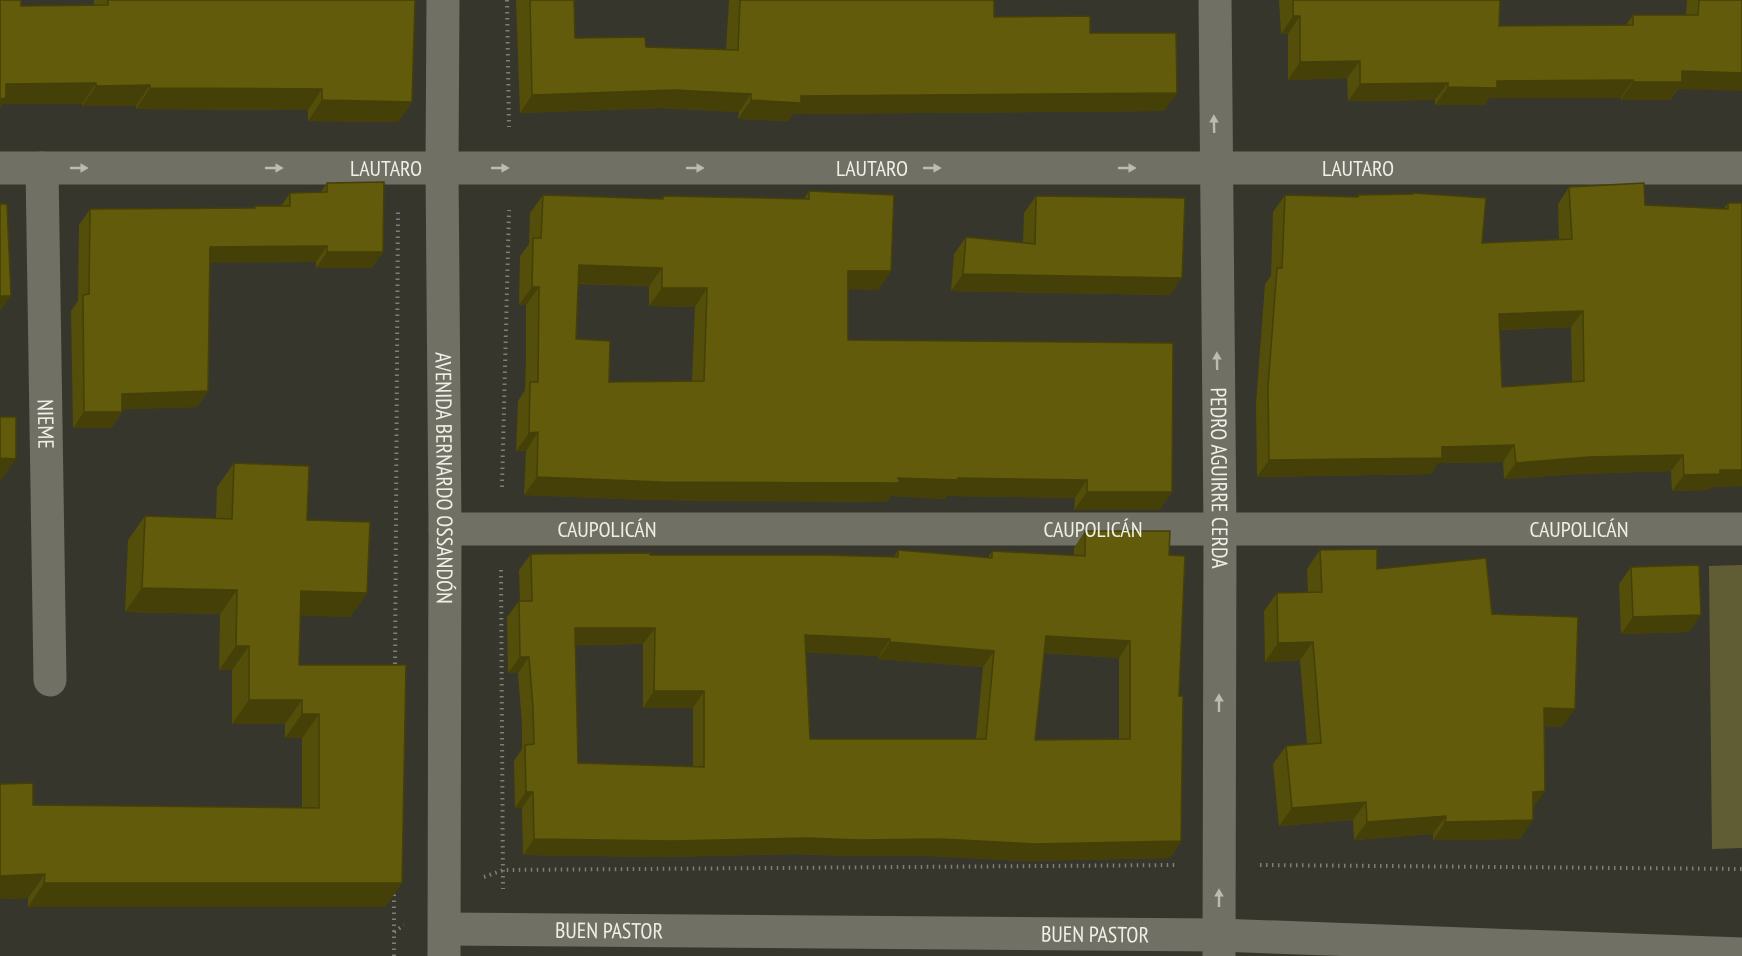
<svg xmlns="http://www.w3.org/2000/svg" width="1742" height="956" font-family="'PT Sans Narrow',sans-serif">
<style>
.green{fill:#605d35}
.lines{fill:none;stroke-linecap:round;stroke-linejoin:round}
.path{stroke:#807f77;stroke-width:4;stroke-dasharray:1.5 4.5;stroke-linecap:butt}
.street{stroke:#717064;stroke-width:33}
.secondary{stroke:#717064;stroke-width:33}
.wall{fill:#534e09;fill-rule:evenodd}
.shaded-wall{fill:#444008}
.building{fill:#615b0b;stroke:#444008;stroke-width:1.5;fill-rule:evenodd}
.oneway{fill:#bdbcb3}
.labels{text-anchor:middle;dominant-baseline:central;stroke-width:4.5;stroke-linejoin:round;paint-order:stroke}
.street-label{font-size:22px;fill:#efefe8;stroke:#37362c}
</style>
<rect width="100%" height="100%" fill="#37362c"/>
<!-- green -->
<path class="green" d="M 1742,565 L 1742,848 L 1712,849 L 1709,566 Z"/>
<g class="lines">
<!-- path -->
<path class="path" d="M 507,0 L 509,127
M 502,487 L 509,210
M 501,570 L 503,889
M 395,670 L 398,210
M 1260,865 L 1742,869
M 484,877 L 503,870 L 1177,865
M 394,932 L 404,925
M 394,956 L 394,891"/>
<!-- street -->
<g class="street">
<path id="s1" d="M 0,168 L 1742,168"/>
<path id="s2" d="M 42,168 L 50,680"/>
<path id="s3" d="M 445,529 L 1742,529"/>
<path id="s4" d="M 445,929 L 1218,935 L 1742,954"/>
</g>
<!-- secondary -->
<g class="secondary">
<path id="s5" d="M 443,0 L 442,168 L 445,529 L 444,956"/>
<path id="s6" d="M 1215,0 L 1220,529 L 1219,956"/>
</g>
</g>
<!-- wall -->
<path class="wall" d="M 0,0 L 21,6 L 94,5 L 94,0 L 415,0 L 412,102 L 398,122 L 308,121 L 308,110 L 136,109 L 136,106 L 82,106 L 82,104 L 2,104 L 0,108 Z
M 516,0 L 574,0 L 575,38 L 646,47 L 726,49 L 729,0 L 994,0 L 994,17 L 1090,33 L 1164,111 L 793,114 L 788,121 L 738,119 L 739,112 L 661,108 L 520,113 Z
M 1279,0 L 1500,0 L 1499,26 L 1626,25 L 1633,15 L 1686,15 L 1687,0 L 1742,0 L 1670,100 L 1621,100 L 1621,98 L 1489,98 L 1485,105 L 1435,105 L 1435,100 L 1348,101 L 1347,78 L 1288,80 L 1288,34 L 1281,34 Z
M 327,183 L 383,252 L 372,268 L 316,268 L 316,262 L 210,262 L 208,391 L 197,407 L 122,409 L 122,412 L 111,428 L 73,428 L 71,311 L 78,301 L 79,225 L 90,209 L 253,208 L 255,206 L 281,206 L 290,193 L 321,192 Z
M 1569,187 L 1645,205 L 1724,208 L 1728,203 L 1742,203 L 1742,486 L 1711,487 L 1709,490 L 1672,491 L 1671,471 L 1578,474 L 1504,479 L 1503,462 L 1438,463 L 1431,474 L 1257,477 L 1256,404 L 1265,284 L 1271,276 L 1273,212 L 1285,195 L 1356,197 L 1358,195 L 1412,194 L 1413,193 L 1482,243 L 1559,240 L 1558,204 ZM 1571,327 L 1572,382 L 1502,387 L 1500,330 Z
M 809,191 L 891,271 L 878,290 L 848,289 L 848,340 L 1172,492 L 1159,510 L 1074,510 L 1075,498 L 947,496 L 945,499 L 891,496 L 887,502 L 648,500 L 524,495 L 526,451 L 516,451 L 518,401 L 525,390 L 526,357 L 526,305 L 519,305 L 520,256 L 529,244 L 530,213 L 543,195 L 661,199 L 663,196 L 804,199 ZM 578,284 L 649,286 L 649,306 L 695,307 L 692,381 L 609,382 L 576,339 Z
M 1036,196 L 1170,295 L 951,291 L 954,254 L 966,237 L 1023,242 L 1024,213 Z
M 234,463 L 307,520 L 367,593 L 350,617 L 300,615 L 299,665 L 402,883 L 385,907 L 28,907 L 28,898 L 0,899 L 0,784 L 33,805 L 302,808 L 302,738 L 285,738 L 285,724 L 232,724 L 232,670 L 219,670 L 220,614 L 125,612 L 128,540 L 145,516 L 216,518 L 217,487 Z
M 1085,531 L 1169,555 L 1179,696 L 1181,841 L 1170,858 L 1024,861 L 929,856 L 848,856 L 795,854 L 661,857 L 523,855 L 522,808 L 515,808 L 514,761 L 522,749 L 522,725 L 518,673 L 508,673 L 507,617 L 519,601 L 520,601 L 519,570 L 531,554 L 894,557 L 898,550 L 988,558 L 992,551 L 1074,555 L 1074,548 ZM 643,644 L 643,708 L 693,708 L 693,767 L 578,763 L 575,645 ZM 805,652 L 879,656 L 878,659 L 983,667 L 976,739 L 810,739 ZM 1044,653 L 1119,658 L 1119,740 L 1035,740 Z
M 1320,550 L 1377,569 L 1492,614 L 1562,727 L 1544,726 L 1533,809 L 1520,839 L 1433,840 L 1433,834 L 1354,840 L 1353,820 L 1279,826 L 1273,764 L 1286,746 L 1307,744 L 1300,660 L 1265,662 L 1264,611 L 1277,593 L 1308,592 L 1307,569 Z
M 1631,567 L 1689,632 L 1621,634 L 1619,584 Z"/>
<!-- shaded-wall -->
<path class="shaded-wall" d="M 1293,16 L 1300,16 L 1288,34 L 1281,34 Z
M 1360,61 L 1347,78 L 1288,80 L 1300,62 Z
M 1682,71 L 1742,73 L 1742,91 L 1677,89 L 1670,100 L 1621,100 L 1633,82 Z
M 1633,80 L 1621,98 L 1489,98 L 1485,105 L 1435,105 L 1448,87 L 1497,81 Z
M 96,83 L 82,104 L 2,104 L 0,108 L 0,92 L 6,84 Z
M 1448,83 L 1435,100 L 1348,101 L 1360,84 Z
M 150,85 L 136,106 L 82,106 L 96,86 Z
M 150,88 L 322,89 L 308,110 L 136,109 Z
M 674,90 L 751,94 L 739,112 L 661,108 L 520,113 L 532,95 Z
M 1177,93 L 1164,111 L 793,114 L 788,121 L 738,119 L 751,100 L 801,96 Z
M 322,100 L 412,102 L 398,122 L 308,121 Z
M 327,246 L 316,262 L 199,263 L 210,247 Z
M 327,252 L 383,252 L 372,268 L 316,268 Z
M 579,265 L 662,268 L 649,286 L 566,283 Z
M 848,271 L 891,271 L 878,290 L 836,289 Z
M 963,274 L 1182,278 L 1170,295 L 951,291 Z
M 532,287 L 539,287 L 526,305 L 519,305 Z
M 662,288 L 707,288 L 695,307 L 649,306 Z
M 0,296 L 11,296 L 0,311 Z
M 1583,311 L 1571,327 L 1488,330 L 1499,314 Z
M 208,391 L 197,407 L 111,410 L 122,394 Z
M 84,412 L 122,412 L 111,428 L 73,428 Z
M 538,432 L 526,451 L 516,451 L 529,433 Z
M 1514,445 L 1503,462 L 1438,463 L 1431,474 L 1257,477 L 1269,460 L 1442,447 Z
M 1683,455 L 1671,471 L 1578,474 L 1504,479 L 1516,463 L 1589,457 Z
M 0,458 L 16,459 L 0,481 Z
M 1720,470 L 1742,470 L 1742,486 L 1711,487 L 1709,490 L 1672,491 L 1684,475 Z
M 537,477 L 958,478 L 1087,480 L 1075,498 L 947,496 L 945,499 L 891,496 L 887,502 L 648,500 L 524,495 Z
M 1087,492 L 1172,492 L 1159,510 L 1074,510 Z
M 142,588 L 237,590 L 220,614 L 125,612 Z
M 301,591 L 367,593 L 350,617 L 284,615 Z
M 1701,615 L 1689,632 L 1621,634 L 1633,617 Z
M 575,628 L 655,628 L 643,644 L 563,645 Z
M 805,635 L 890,639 L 879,656 L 793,652 Z
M 1046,636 L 1130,641 L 1119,658 L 1035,652 Z
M 890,642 L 994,651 L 983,667 L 878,659 Z
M 1313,642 L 1300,660 L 1265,662 L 1278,643 Z
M 236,646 L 249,646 L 232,670 L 219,670 Z
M 520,657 L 529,657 L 518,673 L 508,673 Z
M 654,691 L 704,691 L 693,708 L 643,708 Z
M 249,700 L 302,700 L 285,724 L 232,724 Z
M 1544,708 L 1575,709 L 1562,727 L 1531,726 Z
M 302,714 L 319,714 L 302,738 L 285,738 Z
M 1545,791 L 1532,810 L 1533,792 Z
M 526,792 L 533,792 L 522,808 L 515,808 Z
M 1366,802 L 1353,820 L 1279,826 L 1292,808 Z
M 1446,816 L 1433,834 L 1354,840 L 1367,822 Z
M 1533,820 L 1520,839 L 1433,840 L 1445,822 Z
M 806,838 L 940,839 L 1181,841 L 1170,858 L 1024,861 L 929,856 L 848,856 L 795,854 L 661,857 L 523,855 L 534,839 Z
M 45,874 L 28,898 L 0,899 L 0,876 Z
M 44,883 L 402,883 L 385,907 L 28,907 Z"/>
<!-- building -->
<path class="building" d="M 0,0 L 21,0 L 21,6 L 108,5 L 108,0 L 415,0 L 412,102 L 322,100 L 322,89 L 150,88 L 150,85 L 96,86 L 96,83 L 6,84 L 6,98 L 0,99 Z
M 530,0 L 574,0 L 575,38 L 645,37 L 646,47 L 738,50 L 740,0 L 994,0 L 994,17 L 1090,16 L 1090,33 L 1176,33 L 1177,93 L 801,96 L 801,103 L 751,100 L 751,94 L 674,90 L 532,95 Z
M 1293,0 L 1500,0 L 1499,26 L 1633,25 L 1633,15 L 1698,15 L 1699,0 L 1742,0 L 1742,73 L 1682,71 L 1682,82 L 1633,82 L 1633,80 L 1497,81 L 1497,88 L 1448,87 L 1448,83 L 1360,84 L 1360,61 L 1300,62 L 1300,16 L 1293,16 Z
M 384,182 L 383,252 L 327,252 L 327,246 L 210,247 L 208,391 L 122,394 L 122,412 L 84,412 L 83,295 L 89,294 L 90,209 L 255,208 L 255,206 L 290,206 L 290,193 L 327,192 L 327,183 Z
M 1644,183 L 1645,205 L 1728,209 L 1728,203 L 1742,203 L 1742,470 L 1720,470 L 1720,474 L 1684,475 L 1683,455 L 1589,457 L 1516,463 L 1514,445 L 1442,447 L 1442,458 L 1269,460 L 1268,387 L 1277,268 L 1282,268 L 1285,195 L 1358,197 L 1358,195 L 1413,194 L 1413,193 L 1486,198 L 1482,243 L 1572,239 L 1569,187 ZM 1583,311 L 1584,381 L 1502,387 L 1499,314 Z
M 809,191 L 894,195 L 891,271 L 848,271 L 848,340 L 1173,343 L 1172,492 L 1087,492 L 1087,480 L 958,478 L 958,480 L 898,478 L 900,483 L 661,482 L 537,477 L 538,432 L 529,433 L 530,382 L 538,382 L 539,287 L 532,287 L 533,238 L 541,238 L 543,195 L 663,199 L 663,196 L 809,199 ZM 579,265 L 662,268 L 662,288 L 707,288 L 704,381 L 609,382 L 610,341 L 576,339 Z
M 1036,196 L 1185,198 L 1182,278 L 963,274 L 966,237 L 1035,244 Z
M 0,204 L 7,204 L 11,296 L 0,296 Z
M 0,417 L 16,417 L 16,459 L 0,458 Z
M 234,463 L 309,466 L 307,520 L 370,522 L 367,593 L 301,591 L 299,665 L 406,665 L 402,883 L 44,883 L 45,874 L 0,876 L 0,784 L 33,783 L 33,805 L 319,808 L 319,714 L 302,714 L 302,700 L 249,700 L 249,646 L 236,646 L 237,590 L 142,588 L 145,516 L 232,519 Z
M 1085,531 L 1170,531 L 1169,555 L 1185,556 L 1179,696 L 1183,696 L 1181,841 L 1035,844 L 940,839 L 860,840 L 806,838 L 672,841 L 534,839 L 533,792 L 526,792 L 525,745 L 534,744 L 533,708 L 529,657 L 520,657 L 519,601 L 532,601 L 531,554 L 650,553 L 650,555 L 822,555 L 898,557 L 898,550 L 992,558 L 992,551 L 1085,556 ZM 575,628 L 655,628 L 654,691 L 704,691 L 704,767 L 578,763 ZM 805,635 L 890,639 L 890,642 L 994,651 L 986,739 L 810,739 ZM 1046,636 L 1130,641 L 1130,739 L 1035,740 Z
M 1377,549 L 1377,569 L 1486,558 L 1492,614 L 1578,617 L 1575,709 L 1544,708 L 1545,791 L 1533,792 L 1533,820 L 1445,822 L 1446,816 L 1367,822 L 1366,802 L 1292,808 L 1286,746 L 1321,743 L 1313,642 L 1278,643 L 1277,593 L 1322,592 L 1320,550 Z
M 1699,565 L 1701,615 L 1633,617 L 1631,567 Z"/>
<!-- one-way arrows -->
<defs><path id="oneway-solid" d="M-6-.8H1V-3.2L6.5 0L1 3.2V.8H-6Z" transform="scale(1.5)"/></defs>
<g class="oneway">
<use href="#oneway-solid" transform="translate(1214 124) rotate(-91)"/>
<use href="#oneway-solid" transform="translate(79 168)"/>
<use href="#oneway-solid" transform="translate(274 168)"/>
<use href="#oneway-solid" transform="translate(500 168)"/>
<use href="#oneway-solid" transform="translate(695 168)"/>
<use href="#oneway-solid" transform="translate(932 168)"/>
<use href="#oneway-solid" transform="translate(1127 168)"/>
<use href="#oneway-solid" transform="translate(1217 361) rotate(-91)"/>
<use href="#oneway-solid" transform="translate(1219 703) rotate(-90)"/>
<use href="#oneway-solid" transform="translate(1219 898) rotate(-90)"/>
</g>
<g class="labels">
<!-- street labels -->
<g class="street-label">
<text stroke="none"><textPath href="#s1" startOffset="386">LAUTARO</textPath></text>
<text stroke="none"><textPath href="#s1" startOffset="872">LAUTARO</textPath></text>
<text stroke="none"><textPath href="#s1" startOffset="1358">LAUTARO</textPath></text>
<text stroke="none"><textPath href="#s2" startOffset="256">NIEME</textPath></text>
<text stroke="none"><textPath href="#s5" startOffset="478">AVENIDA BERNARDO OSSANDÓN</textPath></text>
<text stroke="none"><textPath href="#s6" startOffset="478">PEDRO AGUIRRE CERDA</textPath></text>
<text stroke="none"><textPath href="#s3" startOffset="162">CAUPOLICÁN</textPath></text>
<text stroke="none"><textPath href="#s3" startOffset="648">CAUPOLICÁN</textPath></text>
<text stroke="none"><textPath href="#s3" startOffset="1134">CAUPOLICÁN</textPath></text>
<text stroke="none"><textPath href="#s4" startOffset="164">BUEN PASTOR</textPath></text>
<text stroke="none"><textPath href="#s4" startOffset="650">BUEN PASTOR</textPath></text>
</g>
</g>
</svg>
